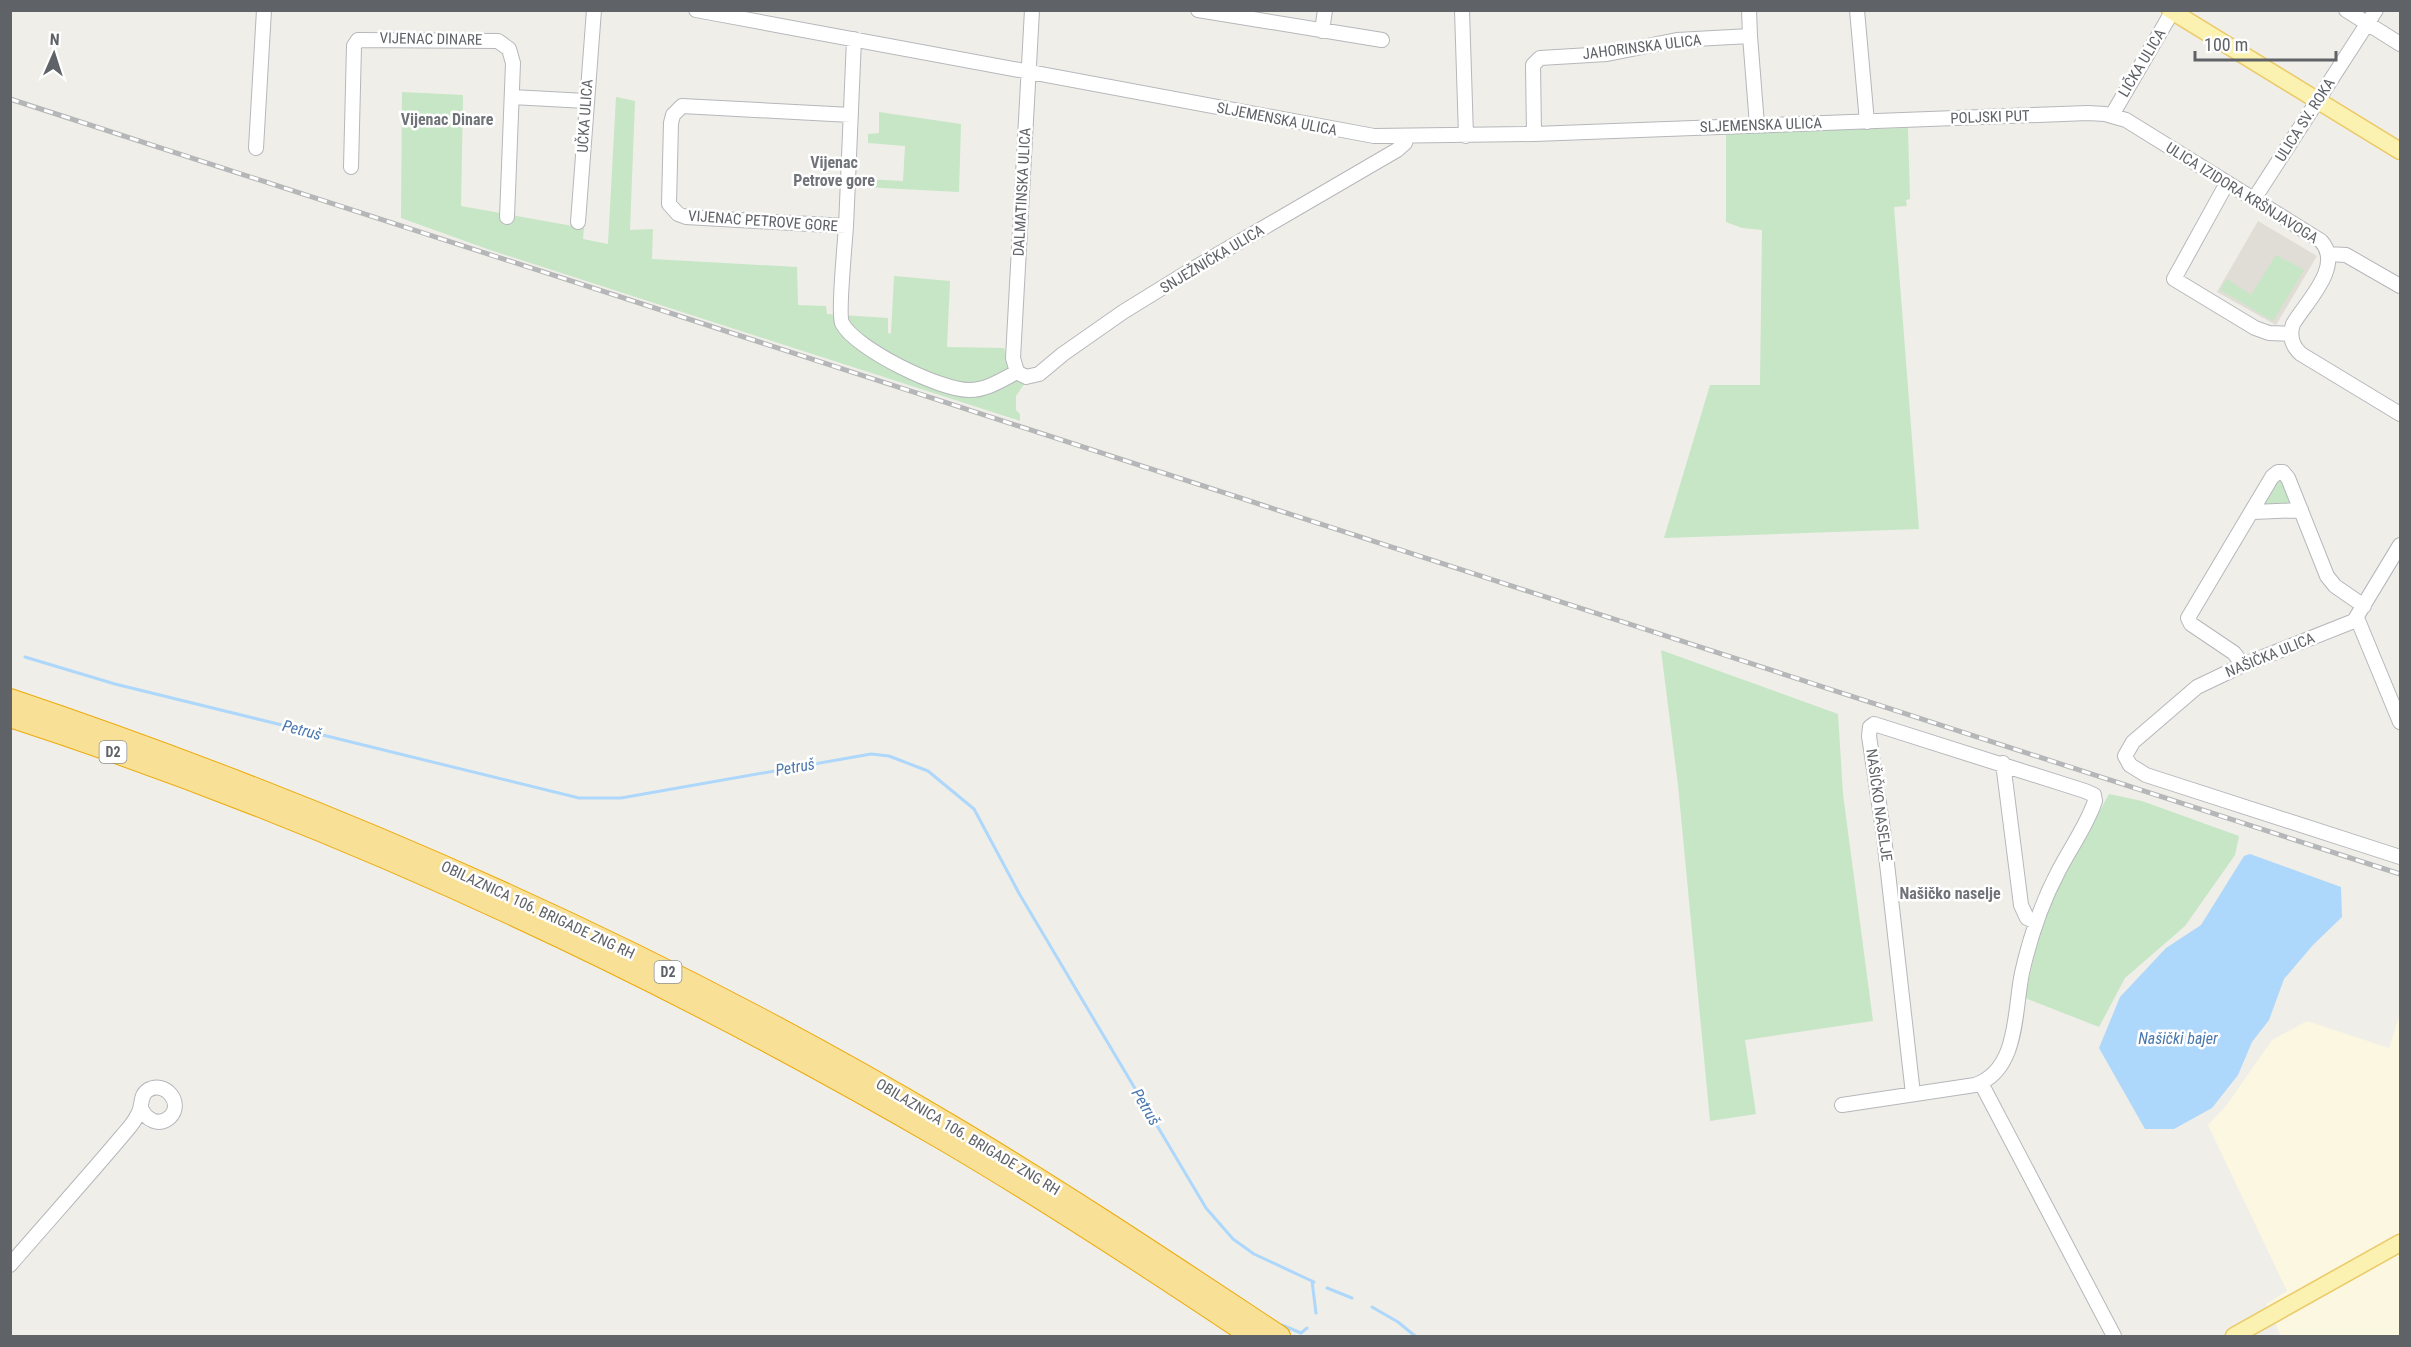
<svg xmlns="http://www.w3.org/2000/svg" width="2411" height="1347" font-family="'Roboto Condensed',sans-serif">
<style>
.commercial{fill:#fcf7e0}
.education{fill:#e0ddd6}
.green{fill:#c6e6c6}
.water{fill:#add7fb}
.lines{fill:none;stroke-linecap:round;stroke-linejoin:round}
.stream{stroke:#add7fb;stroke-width:3}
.minor-casing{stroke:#b5b7bb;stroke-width:16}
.major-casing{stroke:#ebc966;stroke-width:19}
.highway-casing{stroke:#ecab0c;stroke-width:22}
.minor{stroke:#fff;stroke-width:14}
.major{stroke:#fbf1b1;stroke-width:16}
.highway{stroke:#f8e197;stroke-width:20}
.rail-casing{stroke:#b5b6b7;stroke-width:5}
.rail{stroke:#fff;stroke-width:3;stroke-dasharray:9;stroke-linecap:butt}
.labels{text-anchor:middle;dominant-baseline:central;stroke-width:5;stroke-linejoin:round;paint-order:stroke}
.shield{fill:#fff;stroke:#8f9195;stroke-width:1.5}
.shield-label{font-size:14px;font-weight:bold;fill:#5f6267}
.street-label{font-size:15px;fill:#5f6267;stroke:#fff}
.neighbourhood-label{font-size:16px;font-weight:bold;fill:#707479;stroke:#fff}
.water-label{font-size:16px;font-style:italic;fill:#4978ae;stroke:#fff}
</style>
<rect width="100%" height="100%" fill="#f0eee8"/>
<!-- commercial -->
<path class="commercial" d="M 2400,1014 L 2400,1336 L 2281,1336 L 2266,1304 L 2287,1291 L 2208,1125 L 2226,1106 L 2272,1040 L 2307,1021 L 2389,1048 Z"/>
<!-- education -->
<path class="education" d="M 2258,221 L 2317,256 L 2276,325 L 2217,292 Z"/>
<!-- green -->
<path class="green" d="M 402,92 L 463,95 L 461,206 L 584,228 L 583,239 L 608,244 L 616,97 L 635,101 L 630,230 L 653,229 L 652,259 L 797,267 L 798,305 L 826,306 L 827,314 L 888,318 L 888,333 L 891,334 L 894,276 L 950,281 L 947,347 L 1004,348 L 1012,378 L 1025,383 L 1016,396 L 1016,410 L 1020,414 L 1020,421 L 490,250 L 401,218 Z
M 879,112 L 961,124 L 959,192 L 863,187 L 864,179 L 903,181 L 905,146 L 868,143 L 868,134 L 879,133 Z
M 1908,128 L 1910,199 L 1906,200 L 1907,206 L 1894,207 L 1919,529 L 1664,538 L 1710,385 L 1760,385 L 1762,230 L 1742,228 L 1726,222 L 1726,133 Z
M 2276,255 L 2304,270 L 2273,321 L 2220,290 L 2227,279 L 2251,295 Z
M 2278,479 L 2282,480 L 2297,506 L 2260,507 Z
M 1661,650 L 1838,714 L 1843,794 L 1873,1021 L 1745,1040 L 1756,1114 L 1710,1121 L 1678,785 Z
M 2109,794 L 2142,801 L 2239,836 L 2235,855 L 2185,926 L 2125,978 L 2099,1027 L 2025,998 L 2036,948 L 2053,897 Z"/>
<!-- water -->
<path class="water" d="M 2250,854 L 2341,887 L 2342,917 L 2313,945 L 2284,979 L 2269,1020 L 2252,1042 L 2238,1075 L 2212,1108 L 2174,1129 L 2145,1129 L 2099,1048 L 2120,997 L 2166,948 L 2201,925 L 2244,856 Z"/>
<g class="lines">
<!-- stream -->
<path class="stream" d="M 25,657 L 115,684 L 579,798 L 621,798 L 871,754 L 889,756 L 928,771 L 974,809 L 1020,895 L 1206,1208 L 1233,1239 L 1254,1254 L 1314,1282
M 1312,1281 L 1316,1313
M 1327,1288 L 1352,1298
M 1372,1307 L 1398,1322 L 1415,1336
M 1280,1327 L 1282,1325 L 1301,1333 L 1307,1328"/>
<defs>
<path id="minor" d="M 696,10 L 1374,136 L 1534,134 L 2088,113 L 2105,114 L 2126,120 L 2321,241 C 2344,266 2306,302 2293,324 C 2289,336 2292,346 2301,354 L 2400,414
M 1198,10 L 1382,40
M 1462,10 L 1466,136
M 1749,10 L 1750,36
M 1857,10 L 1867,122
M 2346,10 L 2400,44
M 1322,31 L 1325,10
M 512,97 L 586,101
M 851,115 L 682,106 L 673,115 L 671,123 L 669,204 L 678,214 L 686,217 L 846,226 C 849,164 851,102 854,39
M 2112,115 L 2172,12
M 1534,134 L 1533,65 L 1540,58 L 1607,54 L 1677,40 L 1750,36 L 1757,125
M 256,148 L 264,10
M 351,167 L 354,46 L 358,40 L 498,41 L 509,49 L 513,63 L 507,217
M 2227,183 L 2174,279 L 2255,328 L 2269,333 L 2291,334
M 2254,199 L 2376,10
M 578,222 L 594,10
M 846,226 C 845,242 838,314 842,323 C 855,349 942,391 970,390 C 987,390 1003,379 1017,372
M 2328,254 L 2346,255 L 2400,286
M 1017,372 L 1026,377 L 1039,374 L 1063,354 L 1123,312 L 1191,270 L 1397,150 L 1405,143 L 1407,136
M 1017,372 L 1013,358 L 1032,10
M 2253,512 L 2301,510
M 2400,545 L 2354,621 L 2243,665 L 2197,687 L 2133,742 L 2125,756 L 2130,765 L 2146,775 L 2400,857
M 2357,618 L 2400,722
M 2243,665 L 2234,653 L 2191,624 L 2188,618 L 2272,477 L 2278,472 L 2283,472 L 2288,478 L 2327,576 L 2335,586 L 2364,606
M 2003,763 L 2021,905 L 2027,918 L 2036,922
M 1981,1083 L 2114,1336
M 1842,1105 L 1975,1085 C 2019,1070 2014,1011 2022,973 C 2030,937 2042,902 2059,870 C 2071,847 2087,825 2095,801 L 2094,795 L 2085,791 L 1874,724 L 1870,727 L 1869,736 L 1884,837 L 1913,1094
M 10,1265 C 47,1222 85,1180 122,1136 C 128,1129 134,1123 138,1114 C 143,1106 139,1096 148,1090 C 165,1080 184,1103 170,1117 C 159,1127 146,1120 141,1108"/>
<path id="major" d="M 2170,10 L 2400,151
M 2234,1336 L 2400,1243"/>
<path id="highway" d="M 10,699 C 336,809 653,948 949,1124 C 1062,1191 1171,1264 1280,1336
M 10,717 C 336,823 649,969 945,1141 C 1049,1202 1151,1269 1251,1336"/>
</defs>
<!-- minor casing -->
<use href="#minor" class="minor-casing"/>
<!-- major casing -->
<use href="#major" class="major-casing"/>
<!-- highway casing -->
<use href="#highway" class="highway-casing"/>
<!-- minor -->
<use href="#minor" class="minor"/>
<!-- major -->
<use href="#major" class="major"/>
<!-- highway -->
<use href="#highway" class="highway"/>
<defs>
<path id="rail" d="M 10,99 L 2400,874"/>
</defs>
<!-- rail casing -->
<use href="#rail" class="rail-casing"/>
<!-- rail -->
<use href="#rail" class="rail"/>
</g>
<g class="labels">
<!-- shield labels -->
<g class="shield">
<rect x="99.5" y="741" width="27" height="22" rx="4.5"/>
<rect x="654.5" y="961" width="27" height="22" rx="4.5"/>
</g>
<g class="shield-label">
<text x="113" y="752">D2</text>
<text x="668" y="972">D2</text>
</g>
<!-- street labels -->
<g class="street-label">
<text transform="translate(431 39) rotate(1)">VIJENAC DINARE</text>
<text transform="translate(1642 47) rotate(-7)">JAHORINSKA ULICA</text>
<text transform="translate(2142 63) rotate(-59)">LIČKA ULICA</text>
<text transform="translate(585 116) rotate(-86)">UČKA ULICA</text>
<text transform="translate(1990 117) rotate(-2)">POLJSKI PUT</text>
<text transform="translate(1277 119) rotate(11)">SLJEMENSKA ULICA</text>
<text transform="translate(2305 120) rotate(-57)">ULICA SV. ROKA</text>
<text transform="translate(1761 125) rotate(-2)">SLJEMENSKA ULICA</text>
<text transform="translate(1022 192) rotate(-87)">DALMATINSKA ULICA</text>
<text transform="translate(2242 193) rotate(32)">ULICA IZIDORA KRŠNJAVOGA</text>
<text transform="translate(763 221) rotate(4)">VIJENAC PETROVE GORE</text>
<text transform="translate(1212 259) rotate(-31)">SNJEŽNIČKA ULICA</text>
<text transform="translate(2270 655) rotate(-22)">NAŠIČKA ULICA</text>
<text transform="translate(1879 805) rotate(82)">NAŠIČKO NASELJE</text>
<text transform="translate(538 910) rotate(25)">OBILAZNICA 106. BRIGADE ZNG RH</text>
<text transform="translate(968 1137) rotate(31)">OBILAZNICA 106. BRIGADE ZNG RH</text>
</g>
<!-- neighbourhood labels -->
<g class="neighbourhood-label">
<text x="447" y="119">Vijenac Dinare</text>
<text x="834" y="162">Vijenac<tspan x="834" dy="18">Petrove gore</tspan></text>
<text x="1950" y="893">Našičko naselje</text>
</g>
<!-- water labels -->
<g class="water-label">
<text transform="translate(302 730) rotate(14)">Petruš</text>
<text transform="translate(795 767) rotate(-10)">Petruš</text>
<text x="2178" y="1038">Našički bajer</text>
<text transform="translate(1146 1107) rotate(59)">Petruš</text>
</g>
</g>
<!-- border -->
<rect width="2411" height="1347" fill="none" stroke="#5f6267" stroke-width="24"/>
<!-- north arrow -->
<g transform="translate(54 54) rotate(3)" stroke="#ffffff" stroke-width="4.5" paint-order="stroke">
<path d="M0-4.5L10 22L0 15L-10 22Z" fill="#5f6267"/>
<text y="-9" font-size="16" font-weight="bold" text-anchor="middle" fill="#5f6267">N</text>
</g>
<!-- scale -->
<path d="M2195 51v9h141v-9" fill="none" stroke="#5f6267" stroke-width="3"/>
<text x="2204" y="51" font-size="18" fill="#5f6267" stroke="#ffffff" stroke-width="4.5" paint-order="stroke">100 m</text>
</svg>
